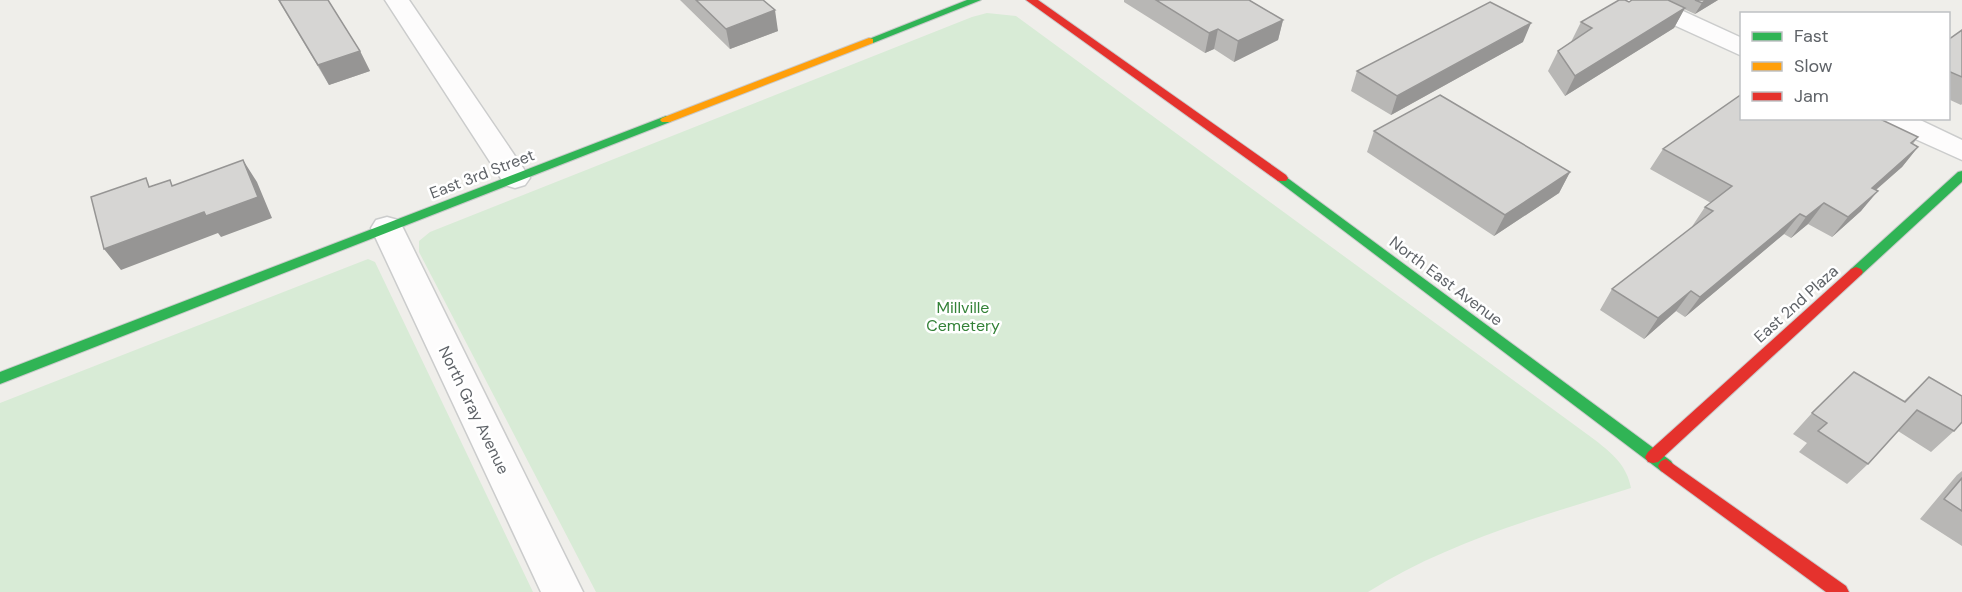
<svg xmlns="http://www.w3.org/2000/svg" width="1962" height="592" font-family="'DM Sans',sans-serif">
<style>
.green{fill:#d8ebd6}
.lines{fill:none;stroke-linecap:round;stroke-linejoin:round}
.street-casing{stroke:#cbcccc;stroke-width:3}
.fast-casing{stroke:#cacacb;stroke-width:2}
.slow-casing{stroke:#cacacb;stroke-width:2}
.jam-casing{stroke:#cacacb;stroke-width:2}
.street{fill:#fdfcfc;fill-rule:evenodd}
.fast{fill:#30b455;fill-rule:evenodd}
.slow{fill:#ff9f0a;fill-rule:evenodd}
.jam{fill:#e5322d;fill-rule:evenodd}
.wall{fill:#b8b7b5}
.shaded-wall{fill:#969594}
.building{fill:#d6d5d3;stroke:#969594;stroke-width:1.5}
.labels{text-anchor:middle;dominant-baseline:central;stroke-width:5;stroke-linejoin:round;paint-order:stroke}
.street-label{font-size:16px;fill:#5f6368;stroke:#fff}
.park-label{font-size:16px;fill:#348238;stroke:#fff}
</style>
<rect width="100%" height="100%" fill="#efeeea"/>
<!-- green -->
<path class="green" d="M 987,13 L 1016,16 L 1595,440 C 1613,454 1627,466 1631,488 C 1542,516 1447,542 1368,592 L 596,592 L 419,252 L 419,241 L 430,232 L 972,17 Z
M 368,259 L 375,262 L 533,592 L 0,592 L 0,403 Z"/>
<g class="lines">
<defs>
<path id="street" d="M 385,0 L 409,0 L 530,178 L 525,185 L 515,188 L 505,185 Z
M 1627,0 L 1659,0 L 1742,38 L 1742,56 L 1630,5 Z
M 1878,118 L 1916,118 L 1962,140 L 1962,160 L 1882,124 Z
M 387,217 L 398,220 L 403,228 L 583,592 L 541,592 L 371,228 L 376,220 Z"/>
<path id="fast" d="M 967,0 L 981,0 L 873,43 L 865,43 L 864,41 Z
M 666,116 L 672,120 L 670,122 L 0,384 L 0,372 Z
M 1962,171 L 1962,182 L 1861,275 L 1851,275 L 1849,272 L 1851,269 L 1958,172 Z
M 1282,174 L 1671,461 L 1674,466 L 1671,471 L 1666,473 L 1661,471 L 1278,181 L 1276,178 L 1278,175 Z"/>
<path id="slow" d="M 869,38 L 873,39 L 873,43 L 670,122 L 662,122 L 660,120 L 662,118 Z"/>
<path id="jam" d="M 1026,0 L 1038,0 L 1286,175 L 1288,178 L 1286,181 L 1278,181 Z
M 1856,267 L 1861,269 L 1863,272 L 1861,275 L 1658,462 L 1653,463 L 1648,462 L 1645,457 L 1648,452 L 1851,269 Z
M 1666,459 L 1846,586 L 1849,592 L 1826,592 L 1661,471 L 1658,466 L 1661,461 Z"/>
</defs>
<!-- street casing -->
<use href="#street" class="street-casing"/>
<!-- fast casing -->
<use href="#fast" class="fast-casing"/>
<!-- slow casing -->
<use href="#slow" class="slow-casing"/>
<!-- jam casing -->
<use href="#jam" class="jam-casing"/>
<!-- street -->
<use href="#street" class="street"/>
<!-- fast -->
<use href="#fast" class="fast"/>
<!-- slow -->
<use href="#slow" class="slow"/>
<!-- jam -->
<use href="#jam" class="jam"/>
</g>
<!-- wall -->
<path class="wall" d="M 278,0 L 328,0 L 360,51 L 370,71 L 329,85 Z
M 680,0 L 763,0 L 778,31 L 730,49 Z
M 1124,0 L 1249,0 L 1283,20 L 1278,40 L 1234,62 L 1214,49 L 1205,53 L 1124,2 Z
M 1632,0 L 1718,0 L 1695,14 L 1684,9 L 1674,28 L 1565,96 L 1548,71 L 1558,51 L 1571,42 L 1581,22 Z
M 1962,30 L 1962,104 L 1961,105 L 1948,99 L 1948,40 Z
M 1523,42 L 1391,115 L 1351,91 L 1357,71 Z
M 1374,131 L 1570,172 L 1559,193 L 1494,236 L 1367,152 Z
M 1918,137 L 1913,144 L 1918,147 L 1902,167 L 1876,190 L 1861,211 L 1832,237 L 1808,224 L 1791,238 L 1784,234 L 1685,317 L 1676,311 L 1644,339 L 1600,310 L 1612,289 L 1691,228 L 1705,207 L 1711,203 L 1650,169 L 1663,149 Z
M 1929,377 L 1954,431 L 1931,452 L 1898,431 L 1868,464 L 1847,484 L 1799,452 L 1807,443 L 1793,434 L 1812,413 L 1904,401 Z
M 1962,471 L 1962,546 L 1920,519 L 1957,475 Z"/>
<!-- shaded-wall -->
<path class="shaded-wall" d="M 1706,0 L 1718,0 L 1695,14 L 1702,3 Z
M 1685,8 L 1674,28 L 1565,96 L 1575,76 Z
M 775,10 L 778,31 L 730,49 L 726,29 Z
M 1283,20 L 1278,40 L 1234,62 L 1238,41 Z
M 1531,23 L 1523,42 L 1391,115 L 1397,96 Z
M 1218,29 L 1214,49 L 1205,53 L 1209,33 Z
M 360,51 L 370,71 L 329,85 L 318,65 Z
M 1918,147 L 1902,167 L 1855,208 L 1872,188 Z
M 243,160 L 257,182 L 272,218 L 221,237 L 218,233 L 121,270 L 104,249 L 204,212 Z
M 1570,172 L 1559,193 L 1494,236 L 1505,215 Z
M 1878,191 L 1861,211 L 1832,237 L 1848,217 Z
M 1824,203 L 1808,224 L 1791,238 L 1806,217 Z
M 1800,214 L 1784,234 L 1685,317 L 1700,297 Z
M 1691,291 L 1676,311 L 1644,339 L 1658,318 Z"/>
<!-- building -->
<path class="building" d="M 279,0 L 328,0 L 360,51 L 318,65 Z
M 696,0 L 763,0 L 775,10 L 726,29 Z
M 1156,0 L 1249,0 L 1283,20 L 1238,41 L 1218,29 L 1209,33 Z
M 1619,0 L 1625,0 L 1629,2 L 1632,0 L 1668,0 L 1685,8 L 1575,76 L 1558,51 L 1592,28 L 1581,22 Z
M 1695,0 L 1706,0 L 1702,3 Z
M 1490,2 L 1531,23 L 1397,96 L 1357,71 Z
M 1962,30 L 1962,77 L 1948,71 L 1948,40 Z
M 1742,94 L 1742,118 L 1878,118 L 1918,137 L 1911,143 L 1918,147 L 1872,188 L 1878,191 L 1848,217 L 1824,203 L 1806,217 L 1800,214 L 1700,297 L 1691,291 L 1658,318 L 1612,289 L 1713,211 L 1705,207 L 1732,186 L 1663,149 Z
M 1440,95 L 1570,172 L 1505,215 L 1374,131 Z
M 243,160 L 258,197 L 206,216 L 204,212 L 104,249 L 91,197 L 146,178 L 149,187 L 170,180 L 172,186 Z
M 1854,372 L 1905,402 L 1929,377 L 1962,396 L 1962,422 L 1954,431 L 1917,410 L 1868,464 L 1818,431 L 1827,423 L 1812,413 Z
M 1962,478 L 1962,511 L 1944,499 Z"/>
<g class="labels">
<!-- street labels -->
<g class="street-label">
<text transform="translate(482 174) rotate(-21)">East 3rd Street</text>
<text transform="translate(1446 281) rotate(37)">North East Avenue</text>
<text transform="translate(1796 304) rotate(-42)">East 2nd Plaza</text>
<text transform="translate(474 410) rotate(64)">North Gray Avenue</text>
</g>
<!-- park labels -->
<g class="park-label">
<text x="963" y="307">Millville<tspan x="963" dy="18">Cemetery</tspan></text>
</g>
</g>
<!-- legend -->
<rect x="1740" y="12" width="210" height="108" fill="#ffffff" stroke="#bfc1c3" stroke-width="1.5"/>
<rect x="1752" y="32" width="30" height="9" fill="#30b455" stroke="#bfc1c3" stroke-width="1.5"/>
<text x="1794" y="42" font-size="18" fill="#5f6368">Fast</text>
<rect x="1752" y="62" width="30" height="9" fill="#ff9f0a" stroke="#bfc1c3" stroke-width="1.5"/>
<text x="1794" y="72" font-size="18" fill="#5f6368">Slow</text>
<rect x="1752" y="92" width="30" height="9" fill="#e5322d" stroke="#bfc1c3" stroke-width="1.5"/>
<text x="1794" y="102" font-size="18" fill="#5f6368">Jam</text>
</svg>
